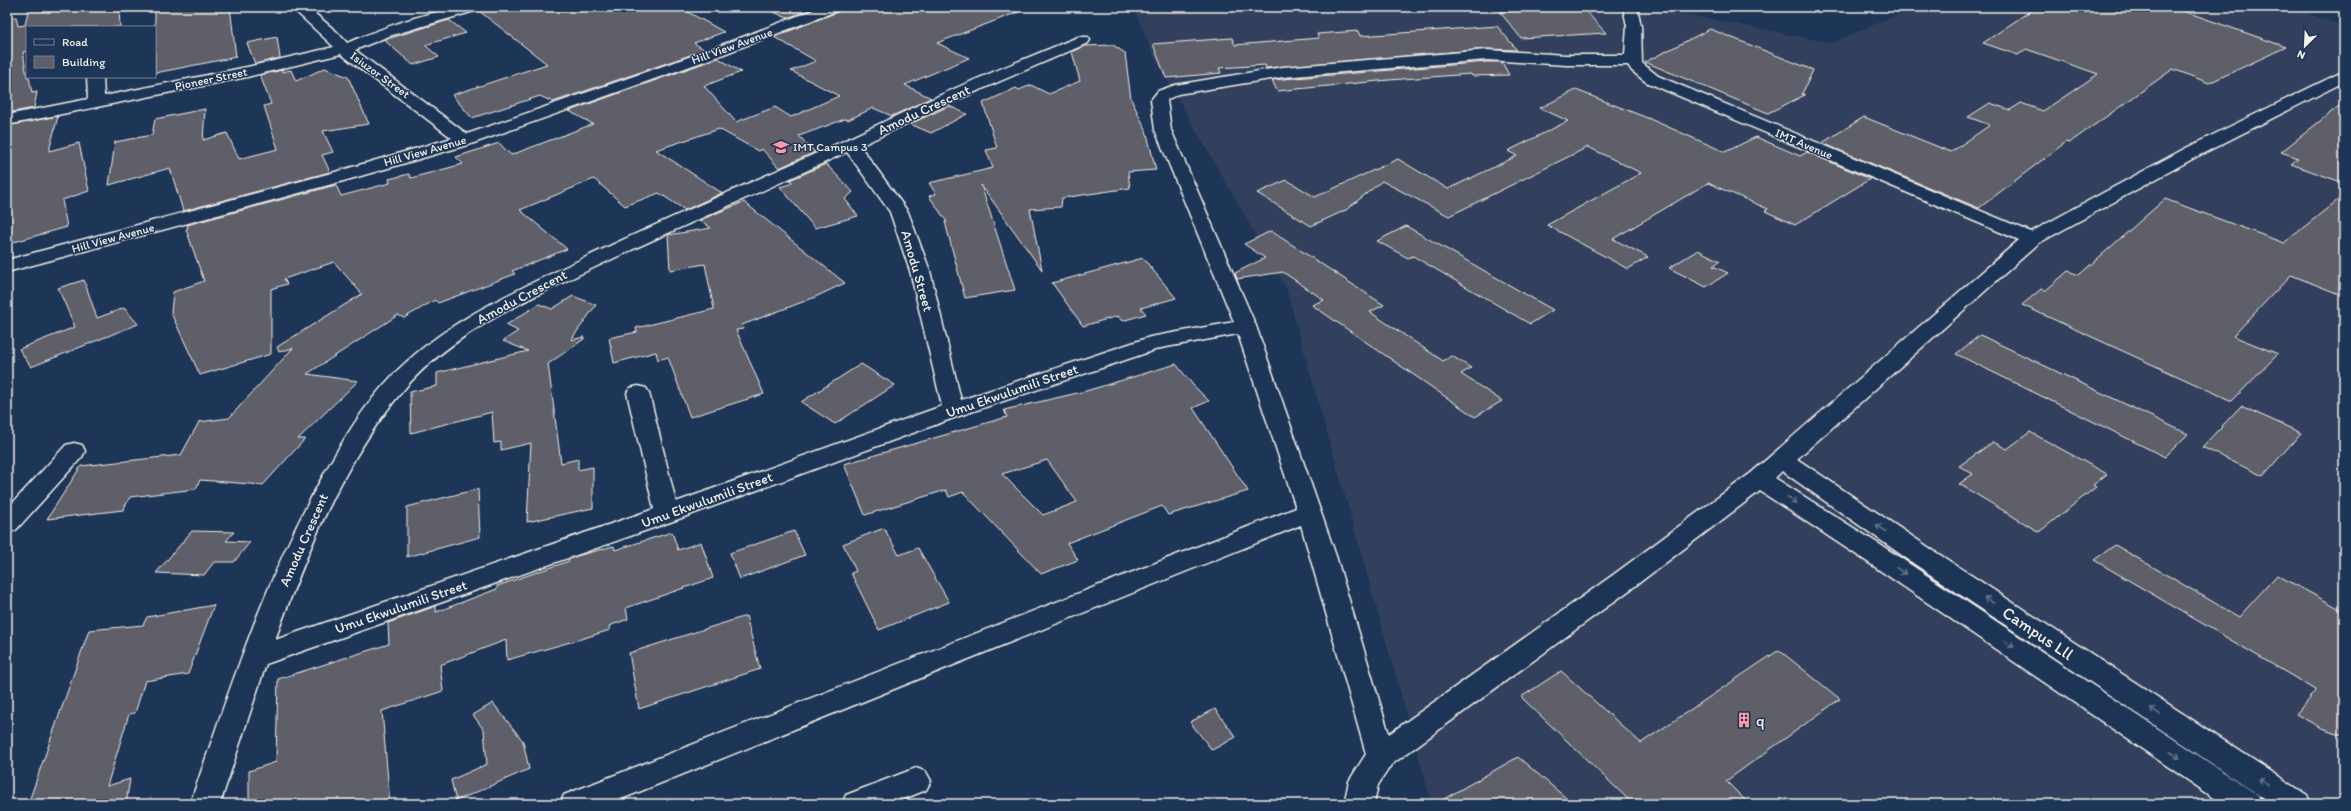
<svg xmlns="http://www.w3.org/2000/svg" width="2351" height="811" font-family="Itim,sans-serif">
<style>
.built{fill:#31415d}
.building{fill:#5f5e6a;stroke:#f4f1e8;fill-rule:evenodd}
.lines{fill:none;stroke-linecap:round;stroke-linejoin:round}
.street-casing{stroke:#f4f1e8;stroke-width:3}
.street{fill:#1d3557;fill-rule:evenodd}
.oneway{stroke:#68778a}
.labels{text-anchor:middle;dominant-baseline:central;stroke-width:3;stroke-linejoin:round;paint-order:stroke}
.far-street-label{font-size:12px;fill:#f4f1e8;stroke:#1d3557}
.far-poi-label{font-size:12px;fill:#f4f1e8;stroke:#1d3557;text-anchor:start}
.street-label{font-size:14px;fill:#f4f1e8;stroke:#1d3557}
.near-street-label{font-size:17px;fill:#f4f1e8;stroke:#1d3557}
.near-poi-label{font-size:17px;fill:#f4f1e8;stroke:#1d3557;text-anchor:start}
</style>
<rect width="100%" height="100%" fill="#1d3557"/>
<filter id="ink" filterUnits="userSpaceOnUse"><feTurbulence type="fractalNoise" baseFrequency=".025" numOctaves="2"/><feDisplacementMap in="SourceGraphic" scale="8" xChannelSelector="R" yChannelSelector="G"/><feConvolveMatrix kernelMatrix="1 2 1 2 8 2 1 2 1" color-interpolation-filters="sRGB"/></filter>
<g filter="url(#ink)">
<!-- built -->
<path class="built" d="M 1133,7 L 1647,7 L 1832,43 L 1914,7 L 2288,7 L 2344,26 L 2344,804 L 1432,804 L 1286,288 L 1155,58 Z"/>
<!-- building -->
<path class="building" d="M 29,7 L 119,7 L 120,27 L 27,27 L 27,51 L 23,52 L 27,77 L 29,77 L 32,93 L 37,92 L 34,108 L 7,113 L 7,18 L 16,17 L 18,26 L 25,25 Z
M 155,7 L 230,7 L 236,57 L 155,73 Z
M 481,7 L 679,7 L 724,32 L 694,43 L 705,50 L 553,102 L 540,96 L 472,118 L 452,95 L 547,64 L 479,11 Z
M 763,7 L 817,7 L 787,18 Z
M 842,7 L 1025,7 L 1026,9 L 937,43 L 969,58 L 905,85 L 931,98 L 892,116 L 873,108 L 848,120 L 845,119 L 799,136 L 815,152 L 779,168 L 762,149 L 758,151 L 719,129 L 656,150 L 722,193 L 685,210 L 659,193 L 625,206 L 594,179 L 520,210 L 567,249 L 512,271 L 515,274 L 438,303 L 435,300 L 404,318 L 398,315 L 307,374 L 358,381 L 298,439 L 305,439 L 263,485 L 200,480 L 196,489 L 130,497 L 123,510 L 47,519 L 81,466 L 181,455 L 199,422 L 229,418 L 293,348 L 279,352 L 277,347 L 362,294 L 334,262 L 284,279 L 287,284 L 271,289 L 271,354 L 200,375 L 171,313 L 173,292 L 204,281 L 186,229 L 188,228 L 187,225 L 336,185 L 341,196 L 390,183 L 389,179 L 409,174 L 411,178 L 463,164 L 456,157 L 499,143 L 511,155 L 593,124 L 569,111 L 718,58 L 741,72 L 704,86 L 736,122 L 775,107 L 791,117 L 839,96 L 791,71 L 816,61 L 774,37 L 840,11 Z
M 1582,7 L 1606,33 L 1521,38 L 1500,12 Z
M 2036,7 L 2172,7 L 2286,47 L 2209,83 L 2173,69 L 2069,143 L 2066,142 L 1979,208 L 1822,143 L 1864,117 L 1951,152 L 1990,125 L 1968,117 L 1990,103 L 2010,110 L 2021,103 L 2043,111 L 2098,74 L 2026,49 L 2018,55 L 1983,43 Z
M 449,20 L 466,33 L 425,45 L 439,57 L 413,65 L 384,40 Z
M 1497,26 L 1517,50 L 1487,49 L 1266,68 L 1265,65 L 1219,68 L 1221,73 L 1166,78 L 1153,44 L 1232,38 L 1235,45 L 1319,38 L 1317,34 L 1358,31 L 1360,36 Z
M 1710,29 L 1813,70 L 1802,94 L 1805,95 L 1768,113 L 1645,62 Z
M 277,37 L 280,58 L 255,64 L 247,43 Z
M 1113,45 L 1125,53 L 1131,99 L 1146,130 L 1156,170 L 1128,172 L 1130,188 L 1062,198 L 1061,207 L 1030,209 L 1042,270 L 981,185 L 1015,290 L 965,298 L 945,222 L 947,222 L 929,196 L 936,194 L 929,183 L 993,168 L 986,150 L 997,148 L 983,103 L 1016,88 L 1019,90 L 1031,85 L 1049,94 L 1080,81 L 1072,52 L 1084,46 Z
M 1487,62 L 1502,62 L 1509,75 L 1472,76 L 1471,74 L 1389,80 L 1277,91 L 1272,80 Z
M 325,68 L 348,77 L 369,124 L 323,131 L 333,152 L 322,155 L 330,172 L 183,211 L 170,168 L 109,185 L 115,142 L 152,135 L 155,119 L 205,109 L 203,140 L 227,133 L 239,159 L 278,149 L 264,106 L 271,104 L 260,75 L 282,70 L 282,72 L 291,70 L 296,81 Z
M 1576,90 L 1650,119 L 1725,152 L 1756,137 L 1800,156 L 1807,152 L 1870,179 L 1795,225 L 1765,211 L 1768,209 L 1708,183 L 1613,239 L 1648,257 L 1628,269 L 1547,225 L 1641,173 L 1588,147 L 1449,216 L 1382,181 L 1346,210 L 1311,226 L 1257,193 L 1287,180 L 1315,197 L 1398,159 L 1448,189 L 1517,156 L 1508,151 L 1568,121 L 1540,108 Z
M 2344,102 L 2344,183 L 2291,164 L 2298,158 L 2281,152 Z
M 949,106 L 967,114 L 931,133 L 910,124 Z
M 58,116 L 49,151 L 79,143 L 89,191 L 62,200 L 67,227 L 7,244 L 7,126 Z
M 826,164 L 853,192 L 845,199 L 858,216 L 815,228 L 780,187 L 793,183 L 790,180 Z
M 2344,195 L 2344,296 L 2291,275 L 2233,336 L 2278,354 L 2232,401 L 2022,305 L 2041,289 L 2045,291 L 2068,271 L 2079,275 L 2165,199 L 2284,243 Z
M 744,202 L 845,283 L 813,298 L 742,325 L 743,329 L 736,330 L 764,394 L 690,417 L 668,357 L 658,360 L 656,352 L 614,363 L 609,338 L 637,332 L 636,328 L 714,309 L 705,264 L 670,270 L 668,235 L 711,228 L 700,220 Z
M 1406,226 L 1553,310 L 1530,324 L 1413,256 L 1408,258 L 1377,241 Z
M 1271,231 L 1384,305 L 1370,312 L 1443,361 L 1452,356 L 1471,368 L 1461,374 L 1502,401 L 1475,417 L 1312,305 L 1324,300 L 1283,272 L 1237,279 L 1235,273 L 1265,258 L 1244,244 Z
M 1698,250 L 1720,261 L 1713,266 L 1728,273 L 1706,287 L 1669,268 Z
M 1143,258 L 1176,298 L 1141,308 L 1146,314 L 1122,321 L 1118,316 L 1083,326 L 1052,283 Z
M 84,280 L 97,318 L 124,308 L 138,324 L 31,367 L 19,349 L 75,327 L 58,288 Z
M 573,296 L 596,305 L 571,340 L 584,337 L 584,339 L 548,364 L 561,463 L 578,459 L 578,470 L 593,467 L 593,508 L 527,522 L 531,443 L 501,450 L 501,442 L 494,443 L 492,412 L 411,433 L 410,392 L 437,386 L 437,373 L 528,351 L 503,341 L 518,331 L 506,325 L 539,304 L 552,309 Z
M 1980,335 L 2188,434 L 2165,457 L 1956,354 Z
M 861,364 L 895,385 L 835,424 L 801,402 Z
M 1176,364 L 1193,385 L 1209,401 L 1193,408 L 1248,491 L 1168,515 L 1162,506 L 1067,543 L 1078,560 L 1041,574 L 963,492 L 949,497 L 946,490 L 865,515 L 844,464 L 1007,417 L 1004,410 L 1086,391 ZM 1047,460 L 1077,502 L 1043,515 L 1002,474 Z
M 2241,406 L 2301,433 L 2263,476 L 2202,447 Z
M 2030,432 L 2107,474 L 2093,485 L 2096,487 L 2039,532 L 1959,484 L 1973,474 L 1959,466 L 1993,442 L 2007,449 Z
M 478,489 L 480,537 L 407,557 L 407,507 Z
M 884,528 L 899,555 L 918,548 L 949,602 L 879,630 L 851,573 L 856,571 L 843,544 Z
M 192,531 L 234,532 L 226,541 L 250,542 L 234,562 L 214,562 L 204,575 L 156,573 Z
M 794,531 L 805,555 L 740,579 L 730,553 Z
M 672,532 L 678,550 L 701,542 L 713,578 L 626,608 L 628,619 L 609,626 L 610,630 L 581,639 L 507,660 L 506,640 L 440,665 L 443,691 L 382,711 L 390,804 L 249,804 L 249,771 L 276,762 L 278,679 L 389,644 L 388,623 L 436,606 L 436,612 L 497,589 L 497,586 L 569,561 L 569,559 L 577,556 L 614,546 L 615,550 Z
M 2115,545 L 2239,617 L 2277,575 L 2344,611 L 2344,735 L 2321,728 L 2296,714 L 2316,690 L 2094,560 Z
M 214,605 L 188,674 L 145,681 L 135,713 L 129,714 L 107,786 L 130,779 L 126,804 L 28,804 L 89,630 L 143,625 L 147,617 Z
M 746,616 L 760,669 L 639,709 L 629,653 Z
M 1779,650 L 1840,699 L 1726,781 L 1749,804 L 1633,804 L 1521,697 L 1561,671 L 1641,743 Z
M 493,703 L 523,741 L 529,769 L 456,801 L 451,780 L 487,764 L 484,730 L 473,715 Z
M 1215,709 L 1236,737 L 1212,750 L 1190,722 Z
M 1518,757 L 1573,804 L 1435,804 Z"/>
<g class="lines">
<defs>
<path id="street" d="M 291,7 L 307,7 L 337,32 L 347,43 C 388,26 435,7 480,7 L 478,10 L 389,36 L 355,50 L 467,134 L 706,51 L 821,7 L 841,7 L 839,10 L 716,57 L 471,144 L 347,180 L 7,272 L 7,260 L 335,172 L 452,138 L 341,54 L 247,77 L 7,125 L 7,115 L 88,99 L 87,77 L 103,77 L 104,96 L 247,67 L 334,47 Z
M 1623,7 L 1637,7 L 1641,26 L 1642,63 L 1658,76 L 2031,232 L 2184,149 L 2344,71 L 2344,82 L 2196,157 L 2039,243 L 1797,459 L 1934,551 L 2307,795 L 2311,804 L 2272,804 L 1916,565 L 1782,471 L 1775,478 L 1893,553 L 2258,795 L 2262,804 L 2223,804 L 1875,567 L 1760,491 L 1631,589 L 1391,765 L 1378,785 L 1374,804 L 1344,804 L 1349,781 L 1366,754 L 1301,525 L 609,804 L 560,804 L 564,795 L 1296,508 L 1238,334 L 1161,348 L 962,415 L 676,520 L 266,664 L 220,804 L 190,804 C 229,692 265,578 324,474 C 343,440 364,405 391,377 C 443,322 515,291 582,259 C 651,226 722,195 792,164 C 844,142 894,116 945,93 C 989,73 1034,55 1078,37 L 1088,37 L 1090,40 L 1088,43 L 959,99 L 860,146 L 908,212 L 930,271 L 961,400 L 1150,337 L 1234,322 L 1155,130 L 1151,100 L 1158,91 L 1175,85 L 1283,67 L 1487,50 L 1566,55 L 1625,55 L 1627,26 ZM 1487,60 L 1566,65 L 1628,65 L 1632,71 L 1646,82 L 2019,240 L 1751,473 L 1613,575 L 1389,734 L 1336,556 L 1256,326 L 1171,130 L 1167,100 L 1178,94 L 1283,77 ZM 847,152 L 890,212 L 910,271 L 942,406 L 676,502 L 649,393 L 646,388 L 638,386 L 630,388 L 627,393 L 654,509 L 275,640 C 307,552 343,459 406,387 C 454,332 526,300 591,269 C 676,228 762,192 847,152 Z
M 74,443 L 82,445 L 85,451 L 82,457 L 16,530 L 7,533 L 7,509 L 66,445 Z
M 916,768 L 926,772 L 931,781 L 926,790 L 891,804 L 842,804 L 846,795 Z"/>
</defs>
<!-- street casing -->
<use href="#street" class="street-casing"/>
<!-- street -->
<use href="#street" class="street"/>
</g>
<!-- one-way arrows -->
<defs><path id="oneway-shaft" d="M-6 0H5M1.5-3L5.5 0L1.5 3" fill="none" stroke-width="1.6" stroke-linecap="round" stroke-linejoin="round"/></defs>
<g class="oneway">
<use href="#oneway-shaft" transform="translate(1792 500) rotate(33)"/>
<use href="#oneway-shaft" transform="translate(1881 528) rotate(-145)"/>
<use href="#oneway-shaft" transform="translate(1901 571) rotate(34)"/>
<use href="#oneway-shaft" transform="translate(1989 600) rotate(-146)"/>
<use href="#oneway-shaft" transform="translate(2009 644) rotate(34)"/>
<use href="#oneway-shaft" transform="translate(2155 711) rotate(-146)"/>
<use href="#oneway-shaft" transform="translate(2175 755) rotate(34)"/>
<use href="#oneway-shaft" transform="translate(2264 782) rotate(-146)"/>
</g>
</g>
<!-- icons -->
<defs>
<symbol id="school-bare" viewBox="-9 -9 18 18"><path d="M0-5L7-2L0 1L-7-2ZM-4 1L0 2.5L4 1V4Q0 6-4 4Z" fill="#ff9aa2" stroke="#1d3557" stroke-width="2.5" paint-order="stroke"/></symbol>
<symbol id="building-bare" viewBox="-9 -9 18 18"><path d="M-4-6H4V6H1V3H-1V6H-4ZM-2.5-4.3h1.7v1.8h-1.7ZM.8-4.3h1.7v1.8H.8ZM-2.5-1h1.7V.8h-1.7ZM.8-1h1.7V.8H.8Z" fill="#ff9aa2" stroke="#1d3557" stroke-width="2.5" paint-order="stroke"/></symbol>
</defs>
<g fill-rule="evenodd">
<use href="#school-bare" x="770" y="136" width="22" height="22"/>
<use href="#building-bare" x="1733" y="709" width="22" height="22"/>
</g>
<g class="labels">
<!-- far-street labels -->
<g class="far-street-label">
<text transform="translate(732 46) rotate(-20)">Hill View Avenue</text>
<text transform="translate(380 75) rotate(36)">Isiuzor Street</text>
<text transform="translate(211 79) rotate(-12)">Pioneer Street</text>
<text transform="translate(1804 144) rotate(23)">IMT Avenue</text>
<text transform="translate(425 151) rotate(-16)">Hill View Avenue</text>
<text transform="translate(113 238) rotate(-15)">Hill View Avenue</text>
</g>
<!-- far-poi labels -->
<g class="far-poi-label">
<text x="793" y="147">IMT Campus 3</text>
</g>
<!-- street labels -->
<g class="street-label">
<text transform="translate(924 110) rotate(-25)">Amodu Crescent</text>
<text transform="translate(917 271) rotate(74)">Amodu Street</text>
<text transform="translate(522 297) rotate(-28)">Amodu Crescent</text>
<text transform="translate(1012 391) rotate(-19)">Umu Ekwulumili Street</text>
<text transform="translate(707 500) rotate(-20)">Umu Ekwulumili Street</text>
<text transform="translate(304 540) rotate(-66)">Amodu Crescent</text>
<text transform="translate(401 607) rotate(-19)">Umu Ekwulumili Street</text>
</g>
<!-- near-street labels -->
<g class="near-street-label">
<text transform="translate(2038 633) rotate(34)">Campus Lll</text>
</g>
<!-- near-poi labels -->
<g class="near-poi-label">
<text x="1756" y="720">q</text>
</g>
</g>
<!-- margin -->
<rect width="2351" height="811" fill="none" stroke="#1d3557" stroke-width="24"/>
<rect x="12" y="12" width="2327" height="787" fill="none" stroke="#f4f1e8" stroke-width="1.5" filter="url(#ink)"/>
<!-- legend -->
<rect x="26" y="26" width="130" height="52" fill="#1d3557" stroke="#738091"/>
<rect x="34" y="39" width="20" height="6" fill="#1d3557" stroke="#738091"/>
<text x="62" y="46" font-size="12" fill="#f4f1e8">Road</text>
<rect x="34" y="56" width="20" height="12" fill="#5f5e6a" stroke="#738091"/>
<text x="62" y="66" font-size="12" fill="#f4f1e8">Building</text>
<!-- north arrow -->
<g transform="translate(2305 46) rotate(204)" stroke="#1d3557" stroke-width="3" paint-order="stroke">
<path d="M0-3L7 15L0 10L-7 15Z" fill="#f4f1e8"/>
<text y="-6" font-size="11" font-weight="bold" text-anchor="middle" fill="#f4f1e8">N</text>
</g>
</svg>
